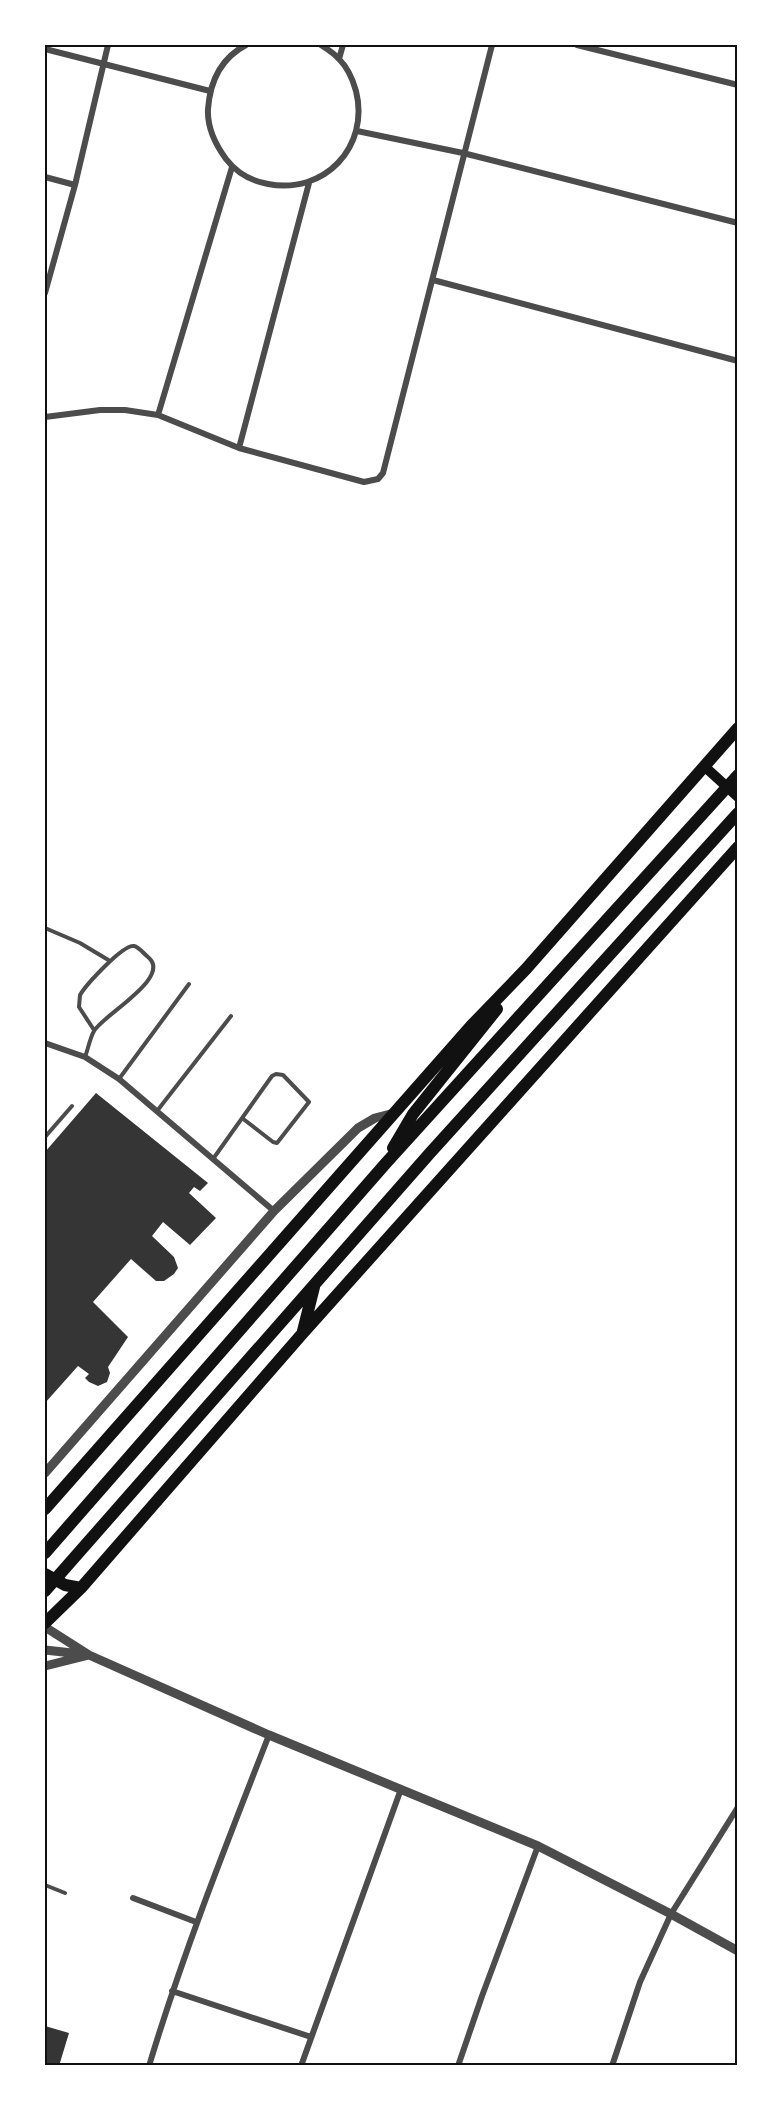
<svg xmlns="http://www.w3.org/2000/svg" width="783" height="2111" font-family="Inter,sans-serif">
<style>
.building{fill:#353535}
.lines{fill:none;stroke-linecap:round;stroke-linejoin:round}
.service{stroke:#4c4c4c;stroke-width:4}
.minor{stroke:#4c4c4c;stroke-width:6}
.tertiary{stroke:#4c4c4c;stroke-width:9}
.secondary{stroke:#111;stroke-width:10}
.trunk{stroke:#111;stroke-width:12}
.neatline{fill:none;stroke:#111;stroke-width:2}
</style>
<rect width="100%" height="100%" fill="#fff"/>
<!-- building -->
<path class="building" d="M 96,1093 L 208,1183 L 200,1191 L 194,1187 L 189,1193 L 216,1218 L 190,1245 L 163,1222 L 152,1236 L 174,1257 L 178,1268 L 174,1274 L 164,1281 L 156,1281 L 131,1259 L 93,1302 L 128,1337 L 108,1367 L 110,1373 L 107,1382 L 98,1386 L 89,1382 L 85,1378 L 89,1374 L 78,1366 L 45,1403 L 45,1152 Z
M 45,2026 L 69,2033 L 59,2066 L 45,2066 Z"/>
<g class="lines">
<!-- service -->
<path class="service" d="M 45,928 L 80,943 L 110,961
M 85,1057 C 88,1049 90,1038 94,1031 C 103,1015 173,977 148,957 C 144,954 139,947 134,946 C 123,944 86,985 80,995 L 79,1007 L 94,1030
M 119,1079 L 189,984
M 157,1111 L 231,1016
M 45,1137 L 72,1106
M 213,1159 L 272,1076 L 276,1074 L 283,1075 L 309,1102 L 277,1143 L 273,1142 L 242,1118
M 45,1885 L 65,1893"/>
<!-- minor -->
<path class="minor" d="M 246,45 C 221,58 210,82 208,109 C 207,128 215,144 226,159 C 236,172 251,181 268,184 C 324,195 370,147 356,91 C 353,80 347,67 339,59 C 334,53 327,49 321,45
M 577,45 L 738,85
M 45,49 L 210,91
M 339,59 L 343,45
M 357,131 L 463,153 L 738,223
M 45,177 L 75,185
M 433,280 L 738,361
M 45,293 L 75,185 L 108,45
M 158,415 L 232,167
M 45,417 L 100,410 L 125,410 L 158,415 L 239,448 L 364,482 L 378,479 L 383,473 L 492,45
M 239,448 L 309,183
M 45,1043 L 85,1057 L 119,1079 L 274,1211
M 133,1898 L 196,1922
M 172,1991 L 311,2037
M 149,2066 C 183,1953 226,1845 269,1735
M 301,2066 L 401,1789
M 458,2066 L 482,1996 L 538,1846
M 612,2066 L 640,1982 L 671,1914 L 738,1807"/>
<!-- tertiary -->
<path class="tertiary" d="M 45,1473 L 274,1211 L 358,1128 L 375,1118 L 394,1113
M 45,1627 L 89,1655 L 269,1735 L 538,1846 L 671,1914 L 738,1951
M 45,1650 L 81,1654
M 45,1666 L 89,1655"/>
<!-- secondary -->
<path class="secondary" d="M 704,766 L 738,797"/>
<!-- trunk -->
<path class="trunk" d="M 393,1148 L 413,1114 L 497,1009
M 303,1331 L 314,1287
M 45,1509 L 471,1026 L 526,969 L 738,728
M 45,1553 L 386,1163 L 738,775
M 45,1574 L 65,1585 L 81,1588
M 45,1591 L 430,1153 L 738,813
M 45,1623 L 81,1588 L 302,1334 L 738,847"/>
</g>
<!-- border -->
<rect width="783" height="2111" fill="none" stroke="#ffffff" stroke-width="93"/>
<rect x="46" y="46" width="690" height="2018" class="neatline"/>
</svg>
